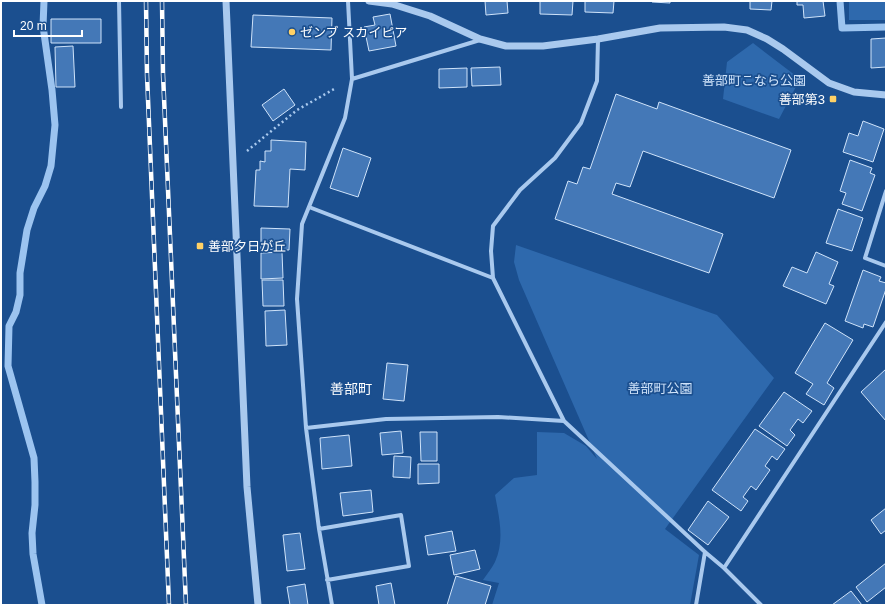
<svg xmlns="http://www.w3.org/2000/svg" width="887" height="606" font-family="Helvetica,'Noto Sans JP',sans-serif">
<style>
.green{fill:#2e69ad}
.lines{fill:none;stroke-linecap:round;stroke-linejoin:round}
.stream{stroke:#9cc4f0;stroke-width:7}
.building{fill:#4478b7;stroke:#cfe3fa}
.path{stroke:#a9c9ee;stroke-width:2.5;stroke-dasharray:2 3;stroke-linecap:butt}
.minor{stroke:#a9c9ee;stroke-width:4}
.tertiary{stroke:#a9c9ee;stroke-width:7}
.rail-casing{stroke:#fff;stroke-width:4.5}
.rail{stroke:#1b4f8f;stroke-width:3;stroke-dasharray:9;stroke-linecap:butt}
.poi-dot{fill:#ffd166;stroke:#1b4f8f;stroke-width:1.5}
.labels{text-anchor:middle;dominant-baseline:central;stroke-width:3.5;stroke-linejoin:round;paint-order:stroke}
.poi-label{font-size:13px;fill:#fff;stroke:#1b4f8f;text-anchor:start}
.park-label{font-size:13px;fill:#cfe3fa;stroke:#1b4f8f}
.neighbourhood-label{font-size:14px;fill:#fff;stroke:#1b4f8f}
</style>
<rect width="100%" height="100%" fill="#1b4f8f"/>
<!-- green -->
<path class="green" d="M 849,1 L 886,1 L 886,20 L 849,20 Z
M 753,43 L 800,79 L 779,119 L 723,99 L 727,62 Z
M 516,245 L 717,315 L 774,378 L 665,529 L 699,555 L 690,605 L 492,605 L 499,583 L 483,580 C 487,574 492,568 495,562 C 505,540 499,517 495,495 L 514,478 L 537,475 L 537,432 L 564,433 L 586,446 L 597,459 L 519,280 L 514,262 Z"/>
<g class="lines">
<!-- stream -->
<path class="stream" d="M 840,1 L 842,28 L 886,27
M 42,605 L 33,554 L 32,533 L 35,505 L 35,482 L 34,458 L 8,366 L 9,326 L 16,312 L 20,295 L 20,273 L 27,230 L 34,208 L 45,186 L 51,166 L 55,125 L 52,90 L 43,26 L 44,1"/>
</g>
<!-- building -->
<path class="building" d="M 485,1 L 507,1 L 508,13 L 486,15 Z
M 540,1 L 573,1 L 572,15 L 540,14 Z
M 585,1 L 614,1 L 613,13 L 585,12 Z
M 652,1 L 670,1 L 670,3 L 652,2 Z
M 750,1 L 772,1 L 771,10 L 750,9 Z
M 797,1 L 823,1 L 825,16 L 804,18 L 803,5 L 797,5 Z
M 390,14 L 396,46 L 369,51 L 364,27 L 375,25 L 373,17 Z
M 253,15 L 332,18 L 331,50 L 251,47 Z
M 51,19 L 101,19 L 101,43 L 51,43 Z
M 886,38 L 886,67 L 871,68 L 871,39 Z
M 73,46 L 75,87 L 56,87 L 55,47 Z
M 500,67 L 501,85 L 472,86 L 471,68 Z
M 467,68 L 467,87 L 439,88 L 439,69 Z
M 284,89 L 295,105 L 273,121 L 262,105 Z
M 616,94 L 657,109 L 659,102 L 791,150 L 774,198 L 643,151 L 630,187 L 616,183 L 612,194 L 723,234 L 709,273 L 555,219 L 568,181 L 577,184 L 583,167 L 590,169 Z
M 863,121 L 884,129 L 873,162 L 843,152 L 849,133 L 858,136 Z
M 271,140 L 306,142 L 305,170 L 290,169 L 288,207 L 254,206 L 256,170 L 260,170 L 260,161 L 265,162 L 265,151 L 271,151 Z
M 343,148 L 371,158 L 358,197 L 330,188 Z
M 850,160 L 872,168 L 870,173 L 875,175 L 862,211 L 842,204 L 846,193 L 840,191 Z
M 838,209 L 863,218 L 852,251 L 826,243 Z
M 261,228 L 290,229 L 289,250 L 261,249 Z
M 282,252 L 283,278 L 261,279 L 261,253 Z
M 816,252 L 838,262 L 829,284 L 834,286 L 826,304 L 783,286 L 792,267 L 807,273 Z
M 863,270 L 881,277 L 879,281 L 886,283 L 886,289 L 873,327 L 864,324 L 863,328 L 845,321 Z
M 262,280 L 283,280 L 284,306 L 263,306 Z
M 285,310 L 287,345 L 266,346 L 265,311 Z
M 825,323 L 853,340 L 827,383 L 834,388 L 824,405 L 806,394 L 813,384 L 795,373 Z
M 387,363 L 408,365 L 404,401 L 383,399 Z
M 886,369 L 886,421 L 861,392 Z
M 784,392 L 812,411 L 803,423 L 798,419 L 790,430 L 795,435 L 787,446 L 759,426 Z
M 755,429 L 785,449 L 777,460 L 772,456 L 765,466 L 770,470 L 756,490 L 751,486 L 743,497 L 748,501 L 741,511 L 712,490 Z
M 401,431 L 403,453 L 382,455 L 380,433 Z
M 420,432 L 437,432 L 437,461 L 421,461 Z
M 349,435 L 352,466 L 322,469 L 320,438 Z
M 394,456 L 411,457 L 410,478 L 393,477 Z
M 418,464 L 439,464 L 439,483 L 418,484 Z
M 371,490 L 373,512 L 343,516 L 340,493 Z
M 708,501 L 729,517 L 708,545 L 688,530 Z
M 886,508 L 886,530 L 881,534 L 871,520 Z
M 452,531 L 456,551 L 428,555 L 425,536 Z
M 300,533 L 305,569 L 287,571 L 283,535 Z
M 475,550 L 480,569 L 454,575 L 450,555 Z
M 886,563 L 886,587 L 867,602 L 856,587 Z
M 456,576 L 491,586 L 485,605 L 447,605 Z
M 391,583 L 395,605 L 379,605 L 376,586 Z
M 305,584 L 308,605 L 290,605 L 287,587 Z
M 851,591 L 862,605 L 832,605 Z"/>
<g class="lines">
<!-- path -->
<path class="path" d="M 247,151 L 297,110 L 336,88"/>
<!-- minor -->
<path class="minor" d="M 119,1 L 121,107
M 352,79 L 480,40
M 886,191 L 865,258 L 886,266
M 309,207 L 493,278
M 564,421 L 493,278 L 491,251 L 493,226 L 520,190 L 555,158 L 581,123 L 597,81 L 598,39
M 306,428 L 386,419 L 498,417 L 564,421 L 705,552 L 724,568 L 761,605
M 319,529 L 401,515 L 409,566 L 327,580
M 724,568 L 886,322
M 332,605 L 319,529 L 306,428 L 297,299 L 302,224 L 345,118 L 352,79 L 348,1
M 696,605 L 705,552"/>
<!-- tertiary -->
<path class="tertiary" d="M 226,1 L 247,487 L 258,605
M 369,1 L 392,4 L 430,16 L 480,39 L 506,46 L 543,46 L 598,39 L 660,28 L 724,27 L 747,30 L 767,39 L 783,49 L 829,83 L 854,92 L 886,95"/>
<defs>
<path id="rail" d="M 146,1 L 147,75 L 169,605
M 162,1 L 163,74 L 186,605"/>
</defs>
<!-- rail casing -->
<use href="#rail" class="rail-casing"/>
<!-- rail -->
<use href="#rail" class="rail"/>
</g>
<!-- markers -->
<g class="poi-dot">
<circle cx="292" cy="32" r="4"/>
<rect x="829" y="95" width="8" height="8" rx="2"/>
<rect x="196" y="242" width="8" height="8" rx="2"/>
</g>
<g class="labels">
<!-- poi labels -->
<g class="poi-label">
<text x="300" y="32">ゼンブ スカイピア</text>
<text x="825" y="99" text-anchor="end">善部第3</text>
<text x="208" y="246">善部夕日が丘</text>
</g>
<!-- park labels -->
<g class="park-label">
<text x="754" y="80">善部町こなら公園</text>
<text x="660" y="388">善部町公園</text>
</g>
<!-- neighbourhood labels -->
<g class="neighbourhood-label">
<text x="351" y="389">善部町</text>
</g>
</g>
<!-- border -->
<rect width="887" height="606" fill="none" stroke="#ffffff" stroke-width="4"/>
<!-- scale -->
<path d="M14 30v6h68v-6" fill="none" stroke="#ffffff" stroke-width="2"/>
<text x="20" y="30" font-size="12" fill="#ffffff" stroke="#1b4f8f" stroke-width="3" paint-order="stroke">20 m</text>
</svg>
